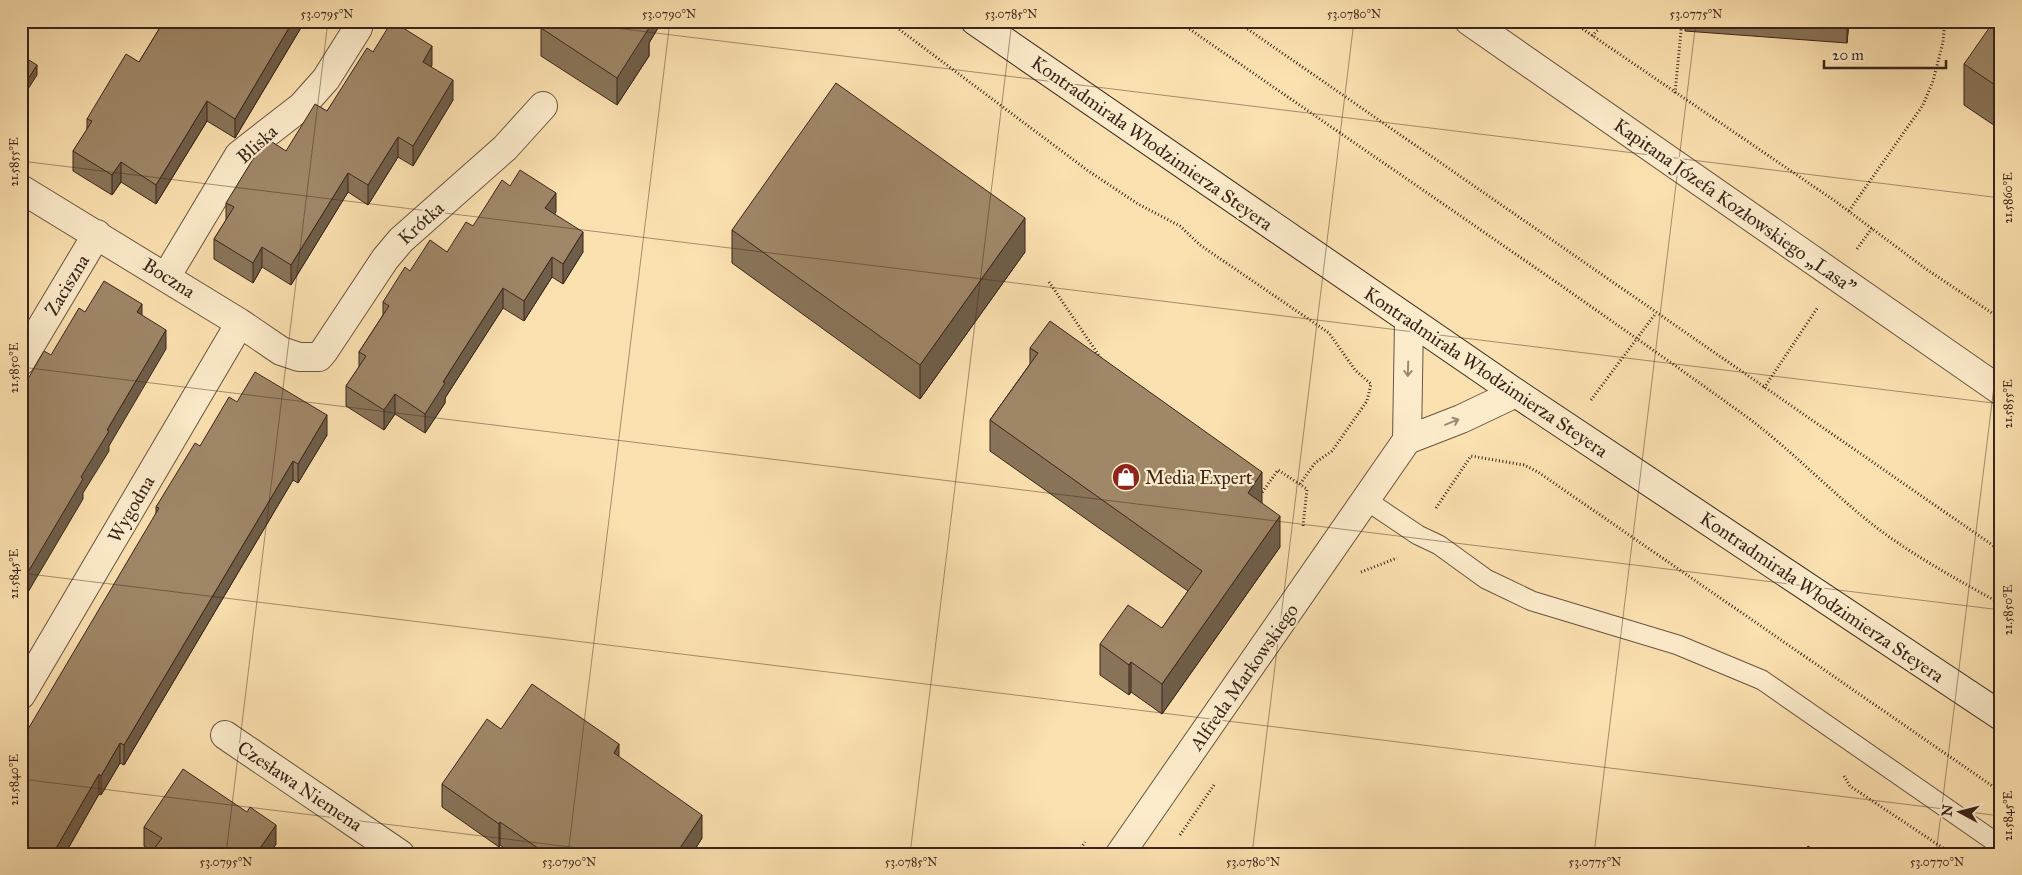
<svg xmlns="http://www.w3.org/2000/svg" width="2022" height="875" font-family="'IM FELL Great Primer',serif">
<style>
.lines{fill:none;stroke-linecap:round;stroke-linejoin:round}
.lane-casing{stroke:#6a5440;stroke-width:21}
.street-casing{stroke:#6a5440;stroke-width:30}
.secondary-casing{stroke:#3a251b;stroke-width:30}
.path{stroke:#3a251b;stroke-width:3;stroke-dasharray:1 2.5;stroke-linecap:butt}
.lane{stroke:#fdeccc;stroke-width:19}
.street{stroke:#fdeccc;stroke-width:28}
.secondary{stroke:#fdeccc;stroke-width:28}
.wall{fill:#897459;stroke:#3a251b}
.shaded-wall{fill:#6f5e49;stroke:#3a251b}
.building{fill:#9f8768;stroke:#3a251b}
.oneway{stroke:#9c8874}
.ticks{fill:none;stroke:#3a251b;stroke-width:1;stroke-opacity:0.45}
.labels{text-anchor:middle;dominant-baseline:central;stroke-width:4.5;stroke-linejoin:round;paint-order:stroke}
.street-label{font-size:19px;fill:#3a251b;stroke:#fdeccc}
.poi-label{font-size:19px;fill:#3a251b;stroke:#fdeccc;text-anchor:start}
.neatline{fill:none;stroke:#3a251b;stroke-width:2}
.ticks-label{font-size:12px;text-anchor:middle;fill:#3a251b}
</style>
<rect width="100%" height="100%" fill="#fce1b0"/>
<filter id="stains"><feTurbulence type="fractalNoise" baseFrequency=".004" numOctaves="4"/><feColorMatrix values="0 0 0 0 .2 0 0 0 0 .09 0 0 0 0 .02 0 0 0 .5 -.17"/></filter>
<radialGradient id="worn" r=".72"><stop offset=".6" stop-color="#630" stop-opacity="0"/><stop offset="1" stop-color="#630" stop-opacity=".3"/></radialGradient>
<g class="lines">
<defs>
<path id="lane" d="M 1366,500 L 1418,535 L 1439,545 L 1486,579 L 1532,601 L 1678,645 L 1762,680 L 2001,846"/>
<path id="street" d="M 1469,21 L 2001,391
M 21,189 L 240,323 L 281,351 L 299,357 L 319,357 L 324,351 L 385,259 L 401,240 L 505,148 L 543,106
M 166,277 L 239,155 L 302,106 L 326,79 L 358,28 L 359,21
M 21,361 L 97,234
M 1407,440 L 1409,321
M 21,695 L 240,323
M 225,735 L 400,854
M 1120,854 L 1407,440 L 1461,419 L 1516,393"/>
<path id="secondary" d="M 975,21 L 1516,393 L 2001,716"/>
</defs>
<!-- lane casing -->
<use href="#lane" class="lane-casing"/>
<!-- street casing -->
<use href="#street" class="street-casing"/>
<!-- secondary casing -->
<use href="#secondary" class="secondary-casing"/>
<!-- path -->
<path class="path" d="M 888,21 L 1087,170 L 1138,204 L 1180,226 L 1200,245 L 1329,333 L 1355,370 L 1371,384 L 1367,401 L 1332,451 L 1315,463 L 1300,484
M 1178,21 C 1365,151 1555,279 1740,412 C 1782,442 1817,478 1856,511 C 1899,548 1951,576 2001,604
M 1236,21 L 2001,551
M 1571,21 L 1835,201 L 1926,269 L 2001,319
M 1592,36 L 1606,21
M 1675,93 L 1682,21
M 1849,211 L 1923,105 L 1933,81 L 1943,42 L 1945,21
M 1857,249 L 1872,228
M 1049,282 L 1102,360
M 1764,388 L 1818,307
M 1591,400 L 1656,313
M 1260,493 L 1261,494 L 1278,470 L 1307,489 L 1303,526
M 1436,508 L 1471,456 L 1524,465 L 1538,472 L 2001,792
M 1361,572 L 1397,558
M 1844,776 L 1850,786 L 1952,854
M 1180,835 L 1214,785
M 1077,854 L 1085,842"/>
<!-- lane -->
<use href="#lane" class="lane"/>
<!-- street -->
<use href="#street" class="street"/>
<!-- secondary -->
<use href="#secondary" class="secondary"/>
</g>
<!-- wall -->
<path class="wall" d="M 164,21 L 305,21 L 235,138 L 207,121 L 156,204 L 121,182 L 112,195 L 73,171 L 73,151 L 87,130 L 87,119 L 139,62 Z
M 658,21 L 658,28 L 649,43 L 649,56 L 617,105 L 541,56 L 541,28 Z
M 1685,21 L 1849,21 L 1847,43 L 1685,31 Z
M 2001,21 L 2001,130 L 1964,105 L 1964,64 Z
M 373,52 L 432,65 L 431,67 L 453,100 L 413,166 L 398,157 L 368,205 L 348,192 L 291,285 L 262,267 L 253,283 L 214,259 L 214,239 L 226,220 L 226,203 L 286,151 L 327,111 Z
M 556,212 L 554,214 L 583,252 L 563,284 L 552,277 L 524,321 L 503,308 L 445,398 L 445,403 L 425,433 L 395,414 L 384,430 L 346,406 L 346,386 L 359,367 L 359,352 L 383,315 L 383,302 L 410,271 L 447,252 L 473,226 Z
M 732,230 L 1025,252 L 920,399 L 732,263 Z
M 1030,348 L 1262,503 L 1262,504 L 1280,547 L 1162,714 L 1131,692 L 1129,695 L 1100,675 L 1100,644 L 1162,628 L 1188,591 L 990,451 L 990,420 L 1030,364 Z
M 237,402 L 327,435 L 298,483 L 293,480 L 124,765 L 120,763 L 101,795 L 99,794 L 65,854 L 156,513 L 156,507 L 200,446 Z
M 501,729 L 619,757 L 702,838 L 692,854 L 513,854 L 500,845 L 499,847 L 442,807 L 442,784 Z
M 144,827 L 276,844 L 270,854 L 154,854 L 154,853 L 144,846 Z"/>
<!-- shaded-wall -->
<path class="shaded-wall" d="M 293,21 L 305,21 L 235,138 L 235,119 Z
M 645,21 L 658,21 L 658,28 L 649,43 L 649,56 L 617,105 L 617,78 Z
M 1847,21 L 1849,21 L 1847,43 Z
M 432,46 L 432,65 L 423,81 L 423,62 Z
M 37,65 L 37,75 L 21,100 L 21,90 Z
M 453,80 L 453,100 L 413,166 L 413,146 Z
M 207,101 L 207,121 L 156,204 L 156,185 Z
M 398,137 L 398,157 L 368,205 L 368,185 Z
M 121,162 L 121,182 L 112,195 L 112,175 Z
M 348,173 L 348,192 L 291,285 L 291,265 Z
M 556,193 L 556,212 L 545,228 L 545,208 Z
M 28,204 L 28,224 L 21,235 L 21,215 Z
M 1025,218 L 1025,252 L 920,399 L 920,365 Z
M 583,232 L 583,252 L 563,284 L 563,264 Z
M 262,247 L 262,267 L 253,283 L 253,263 Z
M 552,257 L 552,277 L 524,321 L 524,301 Z
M 503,288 L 503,308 L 445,398 L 445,403 L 425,433 L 425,414 L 443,382 Z
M 142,304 L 142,323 L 137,312 Z
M 166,330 L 166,349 L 109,446 L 109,451 L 83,493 L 83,499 L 21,604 L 21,584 L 107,430 Z
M 395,394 L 395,414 L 384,430 L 384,410 Z
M 327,415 L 327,435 L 298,483 L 298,464 Z
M 293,461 L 293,480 L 124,765 L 124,745 Z
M 1262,472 L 1262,503 L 1248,524 L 1248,493 Z
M 1280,516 L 1280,547 L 1162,714 L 1162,684 Z
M 1131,662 L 1131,692 L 1129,695 L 1129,665 Z
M 120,743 L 120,763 L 101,795 L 101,776 Z
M 619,744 L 619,768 L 614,753 Z
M 99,774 L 99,794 L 65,854 L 55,854 L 55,850 Z
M 702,815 L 702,838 L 692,854 L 676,854 Z
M 500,822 L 500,845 L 499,847 L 499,824 Z
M 276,825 L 276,844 L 270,854 L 256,854 Z"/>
<!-- building -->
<path class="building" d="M 164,21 L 293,21 L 235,119 L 207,101 L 156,185 L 121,162 L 112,175 L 73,151 L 92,121 L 87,119 L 126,54 L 139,62 Z
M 392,21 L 432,46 L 423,62 L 453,80 L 413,146 L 398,137 L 368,185 L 348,173 L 291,265 L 262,247 L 253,263 L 214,239 L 234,207 L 226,203 L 266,138 L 286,151 L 315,104 L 327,111 L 367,48 L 373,52 Z
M 546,21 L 645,21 L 643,24 L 649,28 L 617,78 L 541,28 Z
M 1994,21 L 2001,21 L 2001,89 L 1964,64 Z
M 21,55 L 37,65 L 21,90 Z
M 836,83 L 1025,218 L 920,365 L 732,230 Z
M 520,170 L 556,193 L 545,208 L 583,232 L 563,264 L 552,257 L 524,301 L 503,288 L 443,382 L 445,383 L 425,414 L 395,394 L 384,410 L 346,386 L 366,356 L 359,352 L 389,306 L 383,302 L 405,267 L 410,271 L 430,240 L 447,252 L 466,222 L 473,226 L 502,180 L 510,186 Z
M 21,200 L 28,204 L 21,215 Z
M 104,281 L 142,304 L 137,312 L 166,330 L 107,430 L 109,431 L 81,477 L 83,479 L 21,584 L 21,391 L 44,351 L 51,355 L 79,308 L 85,312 Z
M 1050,321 L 1262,472 L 1248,493 L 1280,516 L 1162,684 L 1131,662 L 1129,665 L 1100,644 L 1128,605 L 1162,628 L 1202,571 L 990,420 L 1038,353 L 1030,348 Z
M 255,372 L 327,415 L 298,464 L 293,461 L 124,745 L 120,743 L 101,776 L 99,774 L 55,850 L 60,854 L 21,854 L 21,741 L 159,508 L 156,507 L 195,443 L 200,446 L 229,397 L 237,402 Z
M 532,684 L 619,744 L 614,753 L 702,815 L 676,854 L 550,854 L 546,851 L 545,853 L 500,822 L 499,824 L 442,784 L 487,719 L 501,729 Z
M 183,769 L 247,812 L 250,807 L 276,825 L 256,854 L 160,854 L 154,849 L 162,838 L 144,827 Z
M 1808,846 L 1820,854 L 1803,854 Z"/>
<!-- one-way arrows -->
<defs><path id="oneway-shaft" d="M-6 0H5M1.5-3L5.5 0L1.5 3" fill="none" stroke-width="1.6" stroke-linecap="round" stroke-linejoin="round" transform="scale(1.25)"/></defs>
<g class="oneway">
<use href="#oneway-shaft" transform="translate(1408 369) rotate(92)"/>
<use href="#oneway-shaft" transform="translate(1452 422) rotate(-22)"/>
</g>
<!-- ticks -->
<path class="ticks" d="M 558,21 L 2001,198M 21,161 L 2001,404M 21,367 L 2001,610M 21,573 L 2001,816M 21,779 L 627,854M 226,854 L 328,21M 568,854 L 670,21M 910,854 L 1012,21M 1252,854 L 1354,21M 1594,854 L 1696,21M 1936,854 L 2001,330"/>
<!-- icons -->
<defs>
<symbol id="shop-disc" viewBox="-11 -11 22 22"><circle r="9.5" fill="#8f2418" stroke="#fdeccc"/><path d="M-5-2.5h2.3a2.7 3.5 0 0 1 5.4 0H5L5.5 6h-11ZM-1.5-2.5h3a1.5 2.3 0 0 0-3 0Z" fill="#fff"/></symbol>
</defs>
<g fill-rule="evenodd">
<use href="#shop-disc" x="1110" y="461" width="32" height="32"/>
</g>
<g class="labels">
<!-- street labels -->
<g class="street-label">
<text transform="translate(1152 143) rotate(35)">Kontradmirała Włodzimierza Steyera</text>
<text transform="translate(257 144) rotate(-42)">Bliska</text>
<text transform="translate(1735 206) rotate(35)">Kapitana Józefa Kozłowskiego „Lasa”</text>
<text transform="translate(421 223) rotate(-42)">Krótka</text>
<text transform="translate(169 278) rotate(32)">Boczna</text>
<text transform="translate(67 285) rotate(-59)">Zaciszna</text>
<text transform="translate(1486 372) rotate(34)">Kontradmirała Włodzimierza Steyera</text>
<text transform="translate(131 509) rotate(-60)">Wygodna</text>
<text transform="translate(1822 597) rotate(34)">Kontradmirała Włodzimierza Steyera</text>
<text transform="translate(1244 677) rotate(-55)">Alfreda Markowskiego</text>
<text transform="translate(300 786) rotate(34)">Czesława Niemena</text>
</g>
<!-- poi labels -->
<g class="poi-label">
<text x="1145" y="477">Media Expert</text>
</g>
</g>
<!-- margin -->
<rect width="2022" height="875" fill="none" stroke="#fce1b0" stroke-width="55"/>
<!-- north arrow -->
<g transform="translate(1960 812) rotate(277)" stroke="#fdeccc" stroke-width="4" paint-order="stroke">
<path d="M0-4L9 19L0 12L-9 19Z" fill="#3a251b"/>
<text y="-8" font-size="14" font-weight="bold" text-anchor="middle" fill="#3a251b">N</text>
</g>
<!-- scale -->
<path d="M1824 60v8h122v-8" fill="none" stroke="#3a251b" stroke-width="2.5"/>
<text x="1832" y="60" font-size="15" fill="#3a251b" stroke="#fdeccc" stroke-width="4" paint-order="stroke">20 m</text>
<rect x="28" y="28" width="1966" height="820" class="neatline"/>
<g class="ticks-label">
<text x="327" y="18">53.0795°N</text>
<text x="669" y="18">53.0790°N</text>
<text x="1011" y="18">53.0785°N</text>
<text x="1354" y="18">53.0780°N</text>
<text x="1696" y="18">53.0775°N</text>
<text transform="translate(14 162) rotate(-90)" y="4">21.5855°E</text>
<text transform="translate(2008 198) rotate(-90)" y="4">21.5860°E</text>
<text transform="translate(14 368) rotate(-90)" y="4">21.5850°E</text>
<text transform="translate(2008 404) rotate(-90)" y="4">21.5855°E</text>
<text transform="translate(14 574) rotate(-90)" y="4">21.5845°E</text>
<text transform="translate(2008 610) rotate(-90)" y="4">21.5850°E</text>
<text transform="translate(14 780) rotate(-90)" y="4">21.5840°E</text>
<text transform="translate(2008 816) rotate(-90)" y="4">21.5845°E</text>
<text x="226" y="866">53.0795°N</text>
<text x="569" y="866">53.0790°N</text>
<text x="911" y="866">53.0785°N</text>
<text x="1253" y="866">53.0780°N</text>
<text x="1595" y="866">53.0775°N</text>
<text x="1937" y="866">53.0770°N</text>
</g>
<rect width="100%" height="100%" filter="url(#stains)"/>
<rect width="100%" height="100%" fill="url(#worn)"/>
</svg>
